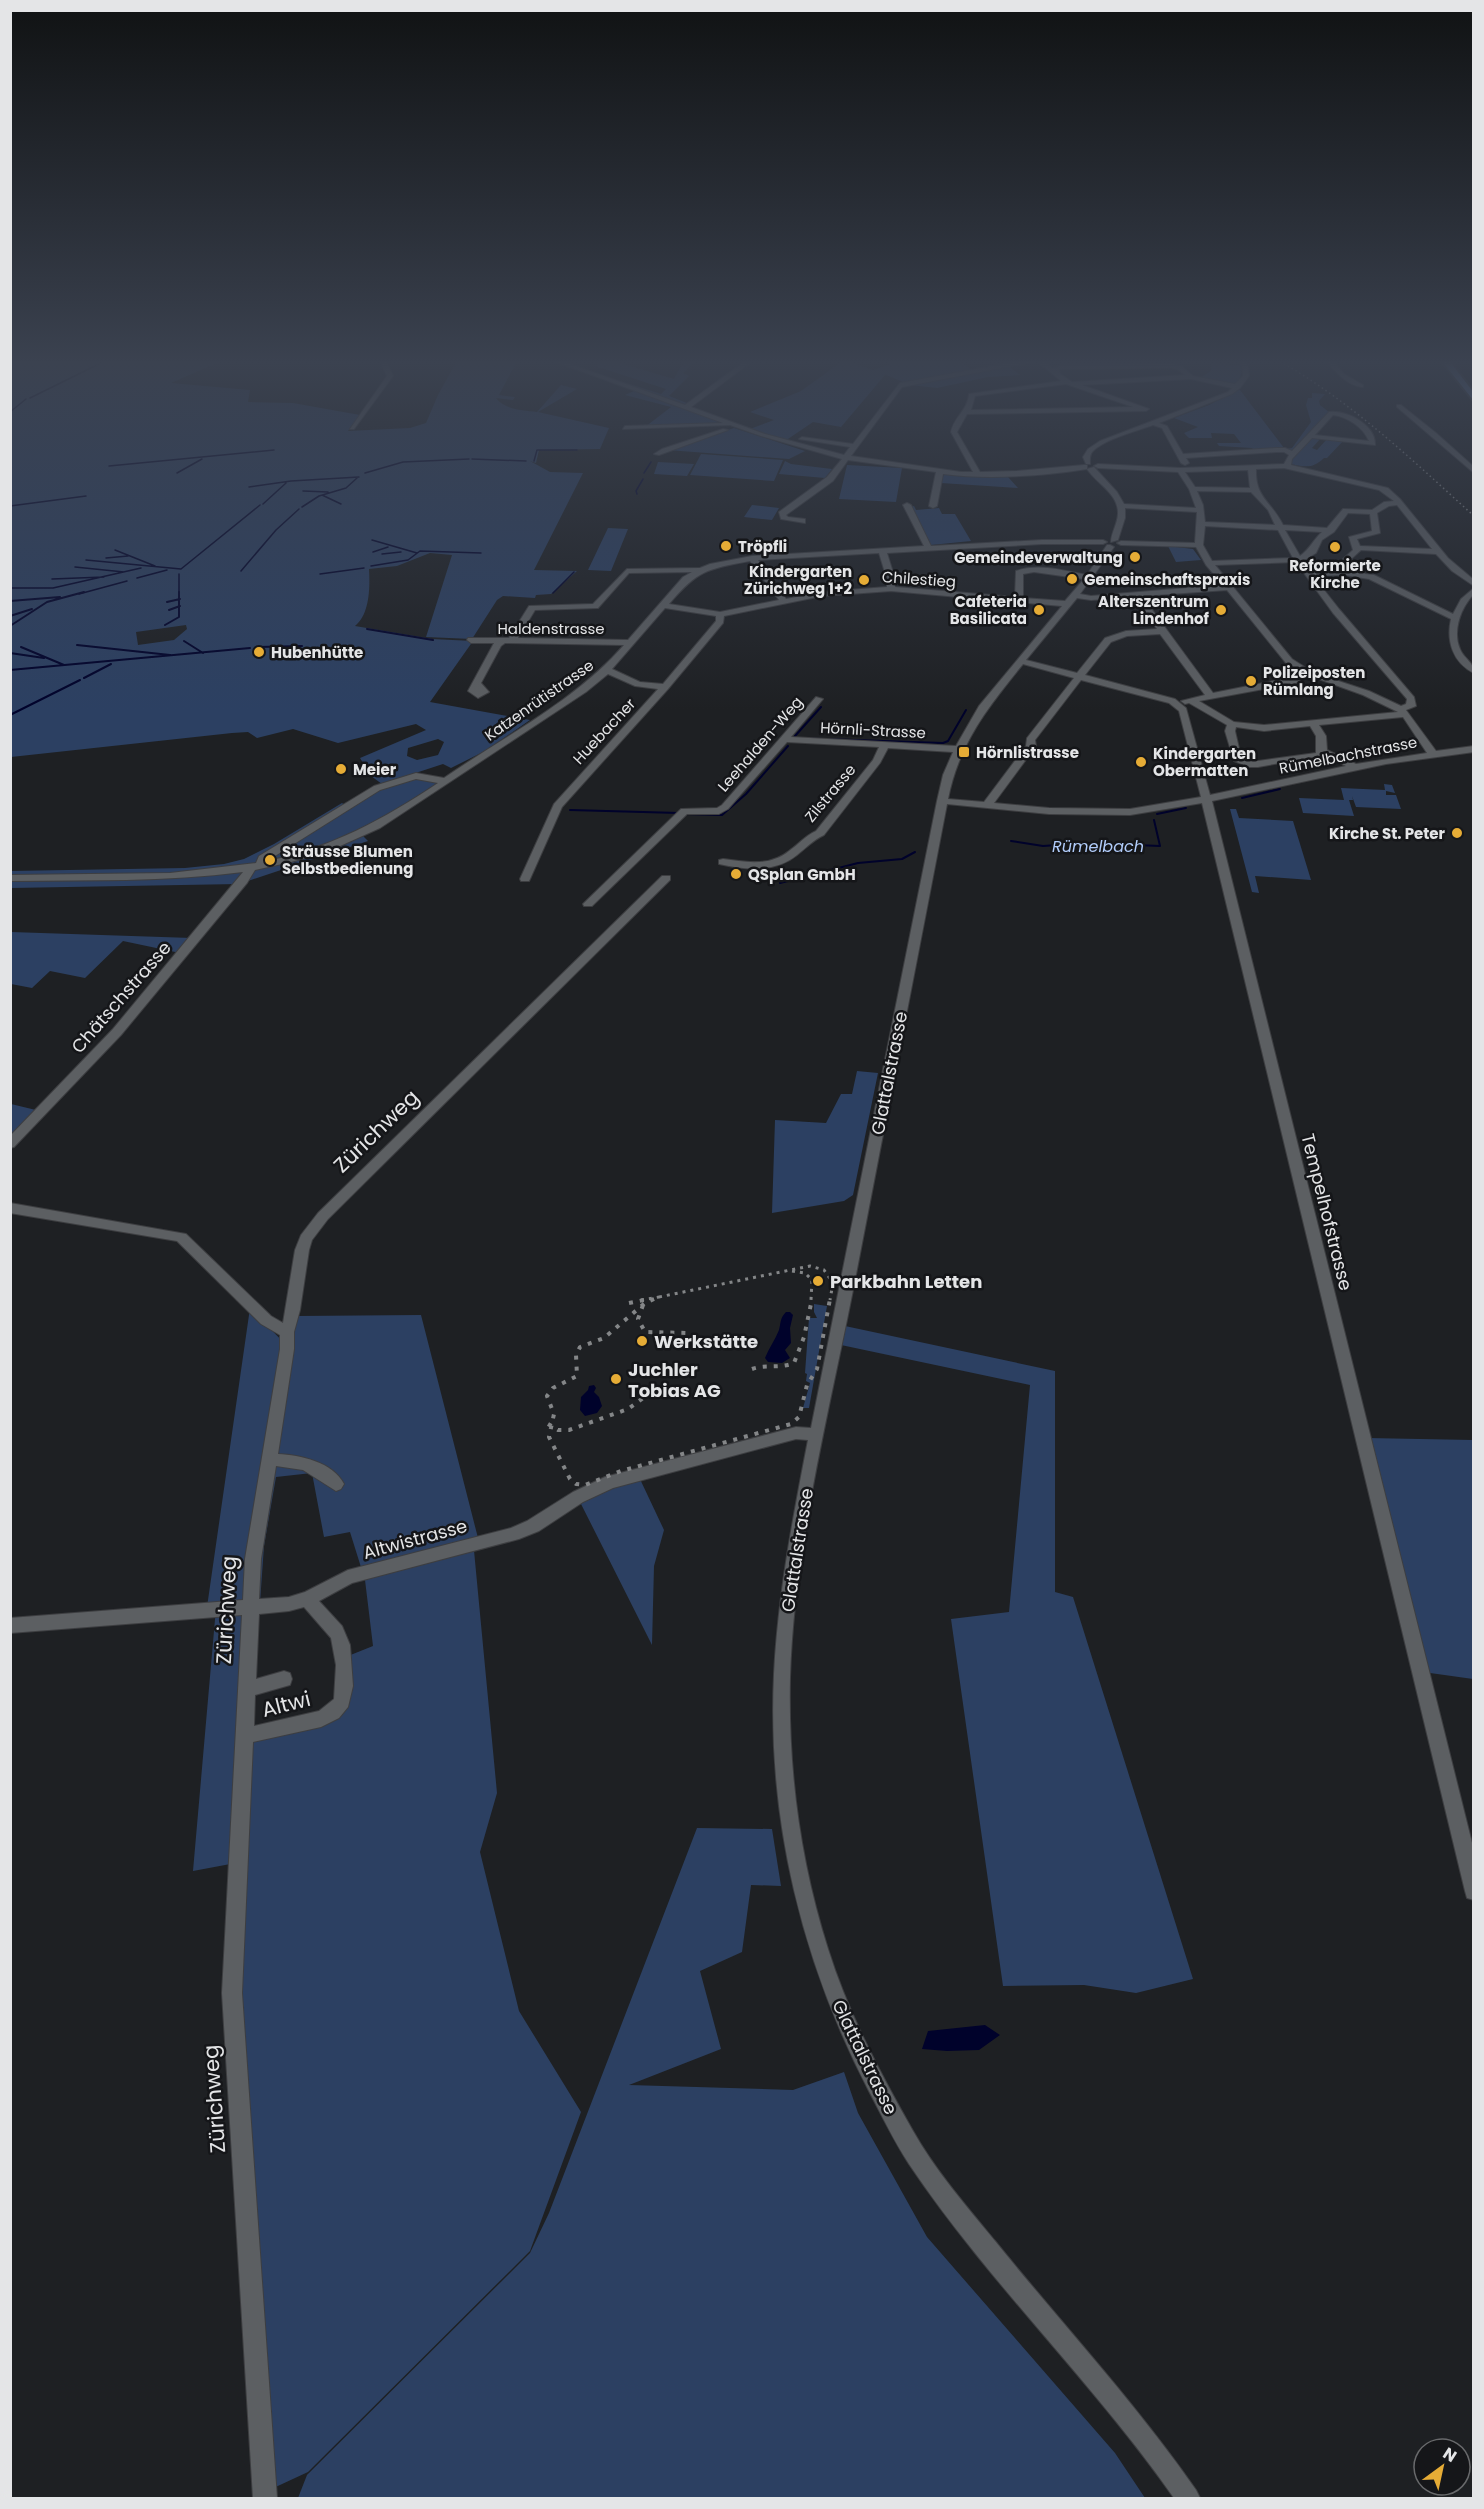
<svg xmlns="http://www.w3.org/2000/svg" width="1484" height="2509" font-family="Poppins,sans-serif">
<style>
.green{fill:#2c4062;fill-rule:evenodd}
.water{fill:#00022b}
.lines{fill:none;stroke-linecap:round;stroke-linejoin:round}
.stream-far1{stroke:#00022b;stroke-width:1.5}
.stream{stroke:#00022b;stroke-width:2}
.minor-casing{stroke:#3d3e41;stroke-width:2}
.major-casing{stroke:#3d3e41;stroke-width:4}
.minor{fill:#5c5f62;fill-rule:evenodd}
.major{fill:#6584b8;fill-rule:evenodd}
.rail-far2{stroke:#848688;stroke-width:1.5;stroke-dasharray:1.5 3;stroke-linecap:butt}
.rail-far1{stroke:#848688;stroke-width:3;stroke-dasharray:3 5;stroke-linecap:butt}
.rail{stroke:#848688;stroke-width:4;stroke-dasharray:4 7;stroke-linecap:butt}
.poi-dot{fill:#e6ac36;stroke:#151619;stroke-width:2}
.labels{text-anchor:middle;dominant-baseline:central;stroke-width:5;stroke-linejoin:round;paint-order:stroke}
.far-poi-label{font-size:15px;font-weight:bold;fill:#e4e5e7;stroke:#151619;text-anchor:start}
.far-street-label{font-size:15px;fill:#e4e5e7;stroke:#151619}
.far-water-label{font-size:16px;font-style:italic;fill:#b1ccfa;stroke:#151619}
.street-label{font-size:18px;fill:#e4e5e7;stroke:#151619}
.poi-label{font-size:18px;font-weight:bold;fill:#e4e5e7;stroke:#151619;text-anchor:start}
.near-street-label{font-size:21px;fill:#e4e5e7;stroke:#151619}
</style>
<rect width="100%" height="100%" fill="#1e2023"/>
<!-- green -->
<path class="green" d="M 10,359 L 226,359 L 171,383 L 250,390 L 248,402 L 293,403 L 360,415 L 348,431 L 410,428 L 426,423 L 438,395 L 458,359 L 518,359 L 499,395 L 515,397 L 513,400 L 496,398 C 505,410 523,410 537,412 L 561,385 L 577,389 L 538,412 L 609,428 L 600,449 L 539,450 L 536,463 L 530,461 L 550,472 L 583,473 L 534,570 L 577,571 L 551,594 L 536,595 L 535,598 L 503,596 L 497,600 L 472,639 L 426,637 L 452,555 L 430,553 L 397,566 L 369,569 C 370,587 370,614 355,626 L 432,639 L 473,641 L 430,702 L 530,720 L 485,751 L 451,768 L 443,764 L 382,784 L 371,776 L 360,758 L 426,730 L 416,724 L 338,743 L 293,729 L 257,738 L 248,732 L 232,733 L 11,757 ZM 186,625 L 187,629 L 174,640 L 138,645 L 136,632 ZM 438,739 L 444,742 L 438,755 L 417,760 L 407,756 L 408,748 Z
M 606,359 L 674,379 C 681,367 682,359 698,359 L 683,373 L 689,376 L 669,396 L 687,403 L 746,359 L 750,359 L 687,406 L 588,371 L 661,394 L 666,389 L 595,366 Z
M 878,359 L 957,359 L 973,371 L 1008,365 L 1020,375 L 988,377 L 937,388 L 902,384 L 903,382 L 884,374 L 885,375 L 841,427 L 813,422 L 785,441 L 750,429 L 774,420 L 750,412 L 801,391 L 844,360 L 873,370 L 891,364 Z
M 1212,364 L 1241,365 C 1243,374 1240,379 1234,386 L 1200,378 L 1211,371 Z
M 636,390 L 726,424 L 645,427 L 671,407 L 625,395 Z
M 1238,390 L 1240,390 L 1284,448 L 1254,450 L 1252,448 L 1219,446 L 1217,443 L 1241,443 L 1234,434 L 1211,433 L 1212,438 L 1189,438 L 1184,433 L 1198,427 L 1174,418 L 1209,405 Z
M 1312,393 L 1325,394 L 1319,401 L 1320,405 L 1329,412 L 1292,453 L 1287,449 L 1292,448 L 1311,422 L 1306,405 L 1308,398 L 1312,398 Z
M 734,428 L 805,451 L 789,459 L 667,450 Z
M 1316,437 L 1321,438 L 1312,448 L 1317,450 L 1328,438 L 1344,440 L 1327,458 L 1324,458 C 1312,469 1306,467 1291,464 L 1291,460 L 1310,438 Z
M 701,454 L 783,460 L 774,481 L 690,475 Z
M 785,461 L 791,464 L 832,469 L 825,478 L 779,474 Z
M 658,462 L 694,464 L 687,476 L 654,474 Z
M 847,465 L 902,468 L 896,502 L 839,499 Z
M 944,474 L 1008,477 L 1018,488 L 941,483 Z
M 752,505 L 779,508 L 772,520 L 744,517 Z
M 914,506 L 916,510 L 939,508 L 942,514 L 955,514 L 971,541 L 931,545 L 911,507 Z
M 608,528 L 628,529 L 611,571 L 588,570 Z
M 1168,546 L 1193,549 L 1201,560 L 1176,562 Z
M 412,777 L 435,780 L 436,784 L 360,833 L 368,841 L 239,884 L 11,888 L 10,871 L 185,868 L 224,864 L 244,859 L 274,844 L 342,803 L 348,807 L 366,795 Z
M 1384,784 L 1392,785 L 1395,793 L 1386,791 L 1386,795 L 1396,795 L 1401,809 L 1356,807 L 1352,796 L 1353,800 L 1349,800 L 1354,816 L 1303,813 L 1299,798 L 1344,800 L 1341,788 L 1385,790 Z
M 1230,809 L 1236,809 L 1239,818 L 1293,821 L 1311,880 L 1255,876 L 1259,893 L 1252,892 Z
M 11,932 L 192,938 L 180,953 L 123,941 L 85,978 L 50,971 L 32,988 L 11,984 Z
M 857,1071 L 878,1073 L 853,1195 L 844,1201 L 772,1213 L 775,1120 L 826,1123 L 841,1094 L 852,1094 Z
M 11,1104 L 40,1111 L 11,1141 Z
M 814,1304 L 827,1306 L 809,1408 L 803,1408 L 810,1383 L 806,1381 L 807,1374 L 805,1373 L 809,1318 L 817,1318 L 814,1312 Z
M 250,1308 L 290,1349 L 296,1316 L 421,1315 L 478,1538 L 473,1540 L 497,1793 L 480,1852 L 519,2011 L 581,2112 L 530,2251 L 308,2472 L 267,2491 L 234,1995 L 241,1862 L 193,1871 L 216,1608 L 207,1607 ZM 312,1473 L 324,1537 L 350,1532 L 365,1580 L 373,1646 L 348,1656 L 342,1708 L 251,1730 L 264,1546 L 276,1477 Z
M 845,1326 L 1055,1371 L 1055,1592 L 1073,1597 L 1193,1979 L 1136,1993 L 1084,1985 L 1003,1986 L 951,1619 L 1009,1612 L 1030,1385 L 841,1345 Z
M 1367,1438 L 1473,1440 L 1473,1679 L 1423,1672 Z
M 639,1477 L 664,1530 L 654,1566 L 652,1645 L 579,1500 Z
M 697,1828 L 772,1829 L 781,1886 L 751,1885 L 742,1952 L 700,1971 L 721,2049 L 629,2085 L 793,2090 L 844,2072 L 858,2113 L 927,2237 L 1115,2453 L 1145,2498 L 298,2498 L 307,2475 L 530,2253 L 549,2213 Z"/>
<!-- water -->
<path class="water" d="M 786,1312 L 790,1312 L 793,1315 L 790,1328 L 791,1343 L 785,1350 L 790,1358 L 782,1363 L 768,1362 L 765,1358 C 769,1348 775,1340 779,1330 C 781,1322 780,1318 786,1312 Z
M 594,1385 L 596,1388 L 594,1392 L 599,1397 L 602,1406 L 597,1413 L 585,1416 L 580,1410 L 581,1397 L 588,1390 L 589,1386 Z
M 985,2025 L 1000,2035 L 979,2050 L 947,2051 L 922,2049 L 928,2031 Z"/>
<g class="lines">
<!-- stream-far1 -->
<path class="stream-far1" d="M 851,361 L 864,359
M 30,398 L 107,360
M 10,412 L 26,399
M 472,459 L 526,461
M 534,461 L 537,450 L 577,450
M 109,466 L 274,450
M 177,473 L 202,459
M 365,473 L 403,462 L 469,459
M 644,473 L 651,462
M 249,487 L 291,481 L 359,477
M 303,491 L 328,492
M 637,494 L 636,491 L 643,479
M 322,495 L 341,504
M 263,504 L 286,483
M 10,506 L 86,496
M 302,507 L 319,496 L 346,488 L 357,478
M 372,540 L 417,553
M 115,550 L 155,566
M 373,552 L 388,547
M 382,554 L 401,552
M 106,558 L 128,556
M 86,560 L 181,569 L 260,505
M 371,566 L 408,560 L 420,551 L 481,553
M 75,567 L 124,572
M 241,571 L 276,530 L 299,509
M 179,574 L 179,594
M 320,574 L 364,568
M 137,578 L 167,570
M 52,579 L 104,577
M 10,588 L 53,588 L 141,568
M 553,593 L 574,572
M 79,594 L 127,581"/>
<!-- stream -->
<path class="stream" d="M 10,601 L 60,597
M 167,602 L 180,599
M 169,610 L 180,606
M 10,616 L 32,609
M 165,625 L 179,617 L 179,592
M 10,626 L 47,602 L 84,592
M 367,629 L 433,640
M 184,641 L 203,653
M 77,645 L 170,655
M 21,647 L 64,665
M 258,647 L 302,646
M 10,653 L 44,658
M 10,670 L 250,648
M 84,678 L 111,664
M 10,715 L 80,680
M 795,736 L 821,707
M 794,738 L 943,743 L 948,741 L 966,710
M 1242,798 L 1280,789
M 570,810 L 679,813
M 685,814 L 722,815 L 746,794 L 788,746
M 1157,814 L 1186,808
M 1011,841 L 1043,846 L 1087,843 L 1160,846 L 1154,820
M 780,883 L 858,863 L 902,859 L 915,852"/>
<defs>
<path id="minor" d="M 379,359 L 385,359 L 393,376 L 354,429 L 350,429 L 387,376 Z
M 548,359 L 556,359 L 685,405 L 748,359 L 755,359 L 691,407 L 765,434 L 844,455 L 850,447 L 799,439 L 802,437 L 853,444 L 900,383 L 1030,359 L 1042,359 L 1053,368 L 1062,365 L 1172,364 L 1181,366 L 1193,376 L 1235,384 L 1243,376 L 1242,365 L 1237,359 L 1243,359 L 1248,365 L 1249,376 L 1240,388 L 1232,394 L 1159,423 L 1167,426 L 1183,454 L 1276,448 L 1285,448 L 1292,451 L 1329,412 C 1347,410 1376,425 1375,445 L 1312,438 L 1292,459 L 1291,465 L 1388,488 L 1400,499 L 1448,558 L 1474,580 L 1474,586 L 1452,571 L 1436,554 L 1361,550 L 1351,559 L 1365,574 L 1374,575 L 1453,614 L 1461,599 L 1474,588 L 1474,594 C 1461,607 1452,631 1460,649 C 1464,659 1474,662 1474,673 C 1453,663 1446,641 1451,619 L 1369,579 L 1345,575 L 1313,576 L 1339,609 L 1414,697 L 1416,706 L 1406,710 L 1436,751 L 1474,746 L 1474,752 L 1386,764 L 1212,801 L 1474,1851 L 1474,1900 L 1467,1898 L 1465,1891 L 1202,803 L 1130,815 L 1049,814 L 947,804 C 916,966 884,1128 853,1290 C 828,1417 794,1547 790,1678 C 788,1770 800,1861 828,1949 C 848,2013 880,2073 913,2131 C 935,2170 966,2206 995,2241 C 1062,2324 1135,2402 1196,2490 L 1200,2498 L 1174,2498 C 1093,2382 988,2282 909,2164 C 894,2141 882,2116 869,2091 C 802,1962 767,1820 774,1674 C 778,1595 793,1517 808,1440 L 796,1439 L 613,1488 L 583,1502 L 539,1531 L 519,1539 L 352,1583 L 319,1601 L 342,1626 L 350,1645 L 353,1686 L 348,1707 L 339,1718 L 321,1727 L 253,1742 L 242,1993 L 277,2498 L 253,2498 L 222,1993 L 242,1615 L 10,1633 L 10,1618 L 243,1600 L 245,1559 L 280,1349 L 280,1335 L 261,1324 L 177,1241 L 10,1213 L 10,1203 L 186,1234 L 271,1316 L 283,1323 L 295,1250 L 301,1235 L 318,1213 L 662,876 L 670,876 L 670,880 L 328,1219 L 312,1240 L 309,1250 L 300,1310 L 294,1332 L 294,1349 L 278,1454 C 300,1455 333,1462 344,1484 L 341,1489 L 336,1491 L 303,1470 L 276,1466 L 261,1559 L 259,1599 L 289,1597 L 305,1592 L 348,1570 L 511,1528 L 527,1521 L 573,1492 L 605,1477 L 796,1427 L 811,1428 L 937,801 L 943,775 L 953,752 L 888,748 L 880,763 L 824,835 C 813,840 806,848 797,855 C 775,873 745,870 719,864 L 719,860 L 723,859 C 746,862 769,867 789,851 C 799,844 805,836 816,831 L 873,760 L 879,747 L 787,742 L 728,809 L 719,814 L 687,814 L 592,906 L 584,906 L 583,904 L 681,809 L 717,808 L 722,805 L 816,697 L 823,699 L 791,737 L 956,746 L 979,706 L 1062,606 L 891,591 L 822,596 L 724,616 L 723,623 L 668,689 L 562,807 L 530,879 L 529,881 L 521,881 L 520,879 L 554,804 L 658,689 L 635,686 L 608,674 L 586,692 L 380,828 L 329,851 L 291,862 L 255,870 L 247,883 L 121,1035 L 14,1147 L 10,1148 L 10,1136 L 113,1029 L 243,872 C 166,882 88,880 10,881 L 10,875 L 170,873 L 256,863 L 259,856 L 374,786 L 416,773 L 444,778 C 505,736 575,701 624,645 L 505,643 L 501,646 L 481,683 L 489,692 L 478,698 L 468,691 L 494,643 L 471,643 L 467,640 L 468,638 L 509,638 L 529,606 L 593,604 L 627,569 L 700,568 L 710,564 L 752,556 L 924,546 L 903,505 L 907,503 L 911,505 L 931,546 L 1042,540 L 1103,540 L 1107,542 L 1103,544 L 1042,544 L 887,553 L 895,579 L 895,587 L 1015,597 L 1016,571 C 1039,563 1064,571 1087,575 L 1107,545 L 1110,545 L 1114,547 L 1080,594 L 1091,596 L 1223,585 L 1206,565 L 1196,547 L 1121,545 L 1117,543 L 1121,541 L 1195,543 L 1197,512 L 1125,508 L 1125,518 L 1118,540 L 1111,542 C 1111,533 1118,523 1118,513 C 1118,493 1097,484 1087,469 L 1094,467 L 1117,492 L 1124,504 L 1196,508 L 1189,489 L 1178,472 L 1098,468 L 1094,466 L 1098,464 L 1180,468 L 1284,464 L 1289,455 L 1284,452 L 1276,452 L 1186,458 L 1189,463 L 1185,465 L 1181,463 L 1162,428 L 1153,425 C 1137,431 1105,439 1093,451 C 1089,455 1090,460 1090,464 L 1086,464 L 1083,457 L 1088,449 L 1100,441 L 1228,392 L 1232,388 L 1191,379 L 1082,385 L 1149,409 L 1146,411 L 967,414 L 957,432 L 980,472 L 1017,471 L 1084,465 L 1087,465 L 1087,469 C 1043,476 987,480 943,474 L 937,506 L 933,508 L 929,506 L 936,472 L 848,460 L 833,481 L 786,515 L 788,517 L 805,519 L 805,523 L 781,519 L 779,512 L 827,477 L 842,459 L 761,436 L 730,425 L 623,429 L 625,426 L 723,423 ZM 1037,361 L 1061,381 L 969,394 C 968,410 954,417 951,432 L 973,472 L 961,472 L 851,456 L 902,387 ZM 1172,368 L 1177,369 L 1185,375 L 1072,382 L 1060,374 L 1059,369 ZM 1066,384 L 1133,407 L 971,410 L 975,396 ZM 1333,415 C 1348,417 1363,427 1369,441 L 1315,435 ZM 1284,468 L 1379,490 L 1394,501 L 1384,502 L 1372,510 L 1343,509 L 1327,528 L 1283,525 C 1271,501 1255,498 1256,469 ZM 1248,470 L 1250,488 L 1195,487 L 1185,472 ZM 1197,491 L 1251,492 L 1268,510 L 1275,525 L 1205,522 L 1203,505 ZM 1397,505 L 1432,549 L 1360,546 L 1357,539 L 1380,533 L 1377,513 L 1389,506 ZM 1348,513 L 1370,514 L 1372,531 L 1349,537 L 1353,550 L 1343,559 L 1355,572 L 1310,572 L 1303,561 L 1316,553 L 1322,540 L 1334,532 ZM 1205,526 L 1278,530 L 1293,558 L 1212,561 L 1203,545 ZM 1285,530 L 1322,532 C 1313,540 1310,549 1300,556 ZM 879,553 L 887,579 L 887,587 L 822,592 L 786,599 L 758,560 ZM 750,561 L 779,600 L 720,612 L 669,604 C 698,570 707,569 750,561 ZM 1296,562 L 1333,613 L 1407,699 L 1406,704 L 1401,706 L 1369,691 L 1314,673 L 1292,659 L 1215,565 ZM 692,572 L 683,577 L 628,640 L 518,638 L 535,610 L 598,608 L 629,573 ZM 1034,572 L 1084,579 L 1065,601 L 1023,598 L 1023,574 ZM 1227,590 L 1286,663 L 1292,667 L 1293,677 L 1213,693 L 1142,596 ZM 1134,597 L 1157,629 L 1126,631 L 1105,638 L 1077,673 L 1026,660 L 1077,598 L 1091,600 ZM 665,608 L 716,616 L 716,621 L 663,684 L 640,682 L 612,669 ZM 1160,634 L 1205,695 L 1181,701 L 1185,704 L 1189,703 L 1227,725 L 1225,731 L 1234,761 L 1249,767 L 1258,767 L 1324,755 L 1346,766 L 1210,795 L 1186,708 L 1175,699 L 1085,675 L 1111,642 L 1127,636 ZM 1023,664 L 1074,678 L 1027,738 L 1026,746 L 984,802 L 948,799 C 959,743 988,707 1023,664 ZM 1302,673 L 1363,695 L 1398,712 L 1264,725 L 1234,722 L 1199,701 L 1296,683 L 1302,678 ZM 1081,680 L 1169,703 L 1179,711 L 1201,797 L 1130,809 L 1049,808 L 994,803 L 1036,746 L 1035,740 ZM 1403,717 L 1427,753 L 1356,764 L 1327,750 L 1326,736 L 1319,725 ZM 1310,726 L 1316,736 L 1316,753 L 1258,761 L 1241,757 L 1235,731 L 1236,727 L 1264,731 ZM 416,779 L 438,783 C 384,819 331,848 267,861 L 380,790 ZM 304,1607 L 331,1638 L 336,1665 L 334,1699 L 319,1711 L 254,1726 L 255,1695 L 290,1685 L 292,1679 L 290,1673 L 284,1671 L 256,1679 L 259,1614 L 289,1611 Z
M 1325,359 L 1331,359 L 1344,374 L 1363,385 L 1363,387 C 1347,386 1335,371 1325,359 Z
M 1397,405 L 1401,405 L 1436,433 L 1474,467 L 1474,473 L 1397,407 Z
M 723,429 L 728,430 L 659,455 L 654,454 L 662,449 Z"/>
<path id="major" d="M 1440,359 L 1448,359 L 1474,393 L 1474,401 Z"/>
</defs>
<!-- minor casing -->
<use href="#minor" class="minor-casing"/>
<!-- major casing -->
<use href="#major" class="major-casing"/>
<!-- minor -->
<use href="#minor" class="minor"/>
<!-- major -->
<use href="#major" class="major"/>
<!-- rail-far2 -->
<path class="rail-far2" d="M 1276,359 C 1351,401 1411,459 1474,516"/>
<!-- rail-far1 -->
<path class="rail-far1" d="M 792,1271 L 805,1273 L 812,1280 L 811,1300
M 659,1297 L 810,1266 L 824,1270 L 833,1283 L 830,1300
M 641,1300 L 659,1297
M 651,1300 L 659,1297"/>
<!-- rail -->
<path class="rail" d="M 654,1299 L 645,1303 L 604,1338 L 580,1347 L 576,1355 L 577,1376 L 553,1388 L 547,1396 L 554,1414 L 549,1437 L 570,1479 L 576,1484 L 585,1485 L 621,1471 L 791,1424 L 799,1417 L 807,1385 L 817,1369 L 830,1299
M 629,1303 L 649,1299
M 643,1305 L 638,1319 L 645,1332 L 688,1333 L 702,1341
M 752,1369 C 766,1364 780,1369 794,1363 L 804,1337 L 812,1299
M 548,1424 L 558,1430 L 569,1430 L 628,1409 L 653,1391"/>
</g>
<!-- sky -->
<linearGradient id="sky" x2="0" y2="1"><stop stop-color="#101213"/><stop offset="0.51" stop-color="#3b4250"/><stop offset="1" stop-color="#3b4250" stop-opacity="0"/></linearGradient>
<rect width="1484" height="710" fill="url(#sky)"/>
<!-- markers -->
<g class="poi-dot">
<circle cx="726" cy="546" r="6"/>
<circle cx="1335" cy="547" r="6"/>
<circle cx="1135" cy="557" r="6"/>
<circle cx="1072" cy="579" r="6"/>
<circle cx="864" cy="580" r="6"/>
<circle cx="1039" cy="610" r="6"/>
<circle cx="1221" cy="610" r="6"/>
<circle cx="259" cy="652" r="6"/>
<circle cx="1251" cy="681" r="6"/>
<rect x="958" y="746" width="12" height="12" rx="3"/>
<circle cx="1141" cy="762" r="6"/>
<circle cx="341" cy="769" r="6"/>
<circle cx="1457" cy="833" r="6"/>
<circle cx="270" cy="860" r="6"/>
<circle cx="736" cy="874" r="6"/>
<circle cx="818" cy="1281" r="6"/>
<circle cx="642" cy="1341" r="6"/>
<circle cx="616" cy="1379" r="6"/>
</g>
<g class="labels">
<!-- far-poi labels -->
<g class="far-poi-label">
<text x="738" y="546">Tröpfli</text>
<text x="1123" y="557" text-anchor="end">Gemeindeverwaltung</text>
<text x="1335" y="565" text-anchor="middle">Reformierte<tspan x="1335" dy="17">Kirche</tspan></text>
<text x="852" y="571" text-anchor="end">Kindergarten<tspan x="852" dy="17">Zürichweg 1+2</tspan></text>
<text x="1084" y="579">Gemeinschaftspraxis</text>
<text x="1027" y="601" text-anchor="end">Cafeteria<tspan x="1027" dy="17">Basilicata</tspan></text>
<text x="1209" y="601" text-anchor="end">Alterszentrum<tspan x="1209" dy="17">Lindenhof</tspan></text>
<text x="271" y="652">Hubenhütte</text>
<text x="1263" y="672">Polizeiposten<tspan x="1263" dy="17">Rümlang</tspan></text>
<text x="976" y="752">Hörnlistrasse</text>
<text x="1153" y="753">Kindergarten<tspan x="1153" dy="17">Obermatten</tspan></text>
<text x="353" y="769">Meier</text>
<text x="1445" y="833" text-anchor="end">Kirche St. Peter</text>
<text x="282" y="851">Sträusse Blumen<tspan x="282" dy="17">Selbstbedienung</tspan></text>
<text x="748" y="874">QSplan GmbH</text>
</g>
<!-- far-street labels -->
<g class="far-street-label">
<text transform="translate(919 579) rotate(4)">Chilestieg</text>
<text x="551" y="628">Haldenstrasse</text>
<text transform="translate(539 700) rotate(-35)">Katzenrütistrasse</text>
<text transform="translate(873 730) rotate(3)">Hörnli-Strasse</text>
<text transform="translate(604 731) rotate(-47)">Huebacher</text>
<text transform="translate(760 744) rotate(-49)">Leehalden-Weg</text>
<text transform="translate(1348 755) rotate(-11)">Rümelbachstrasse</text>
<text transform="translate(830 793) rotate(-50)">Zilstrasse</text>
</g>
<!-- far-water labels -->
<g class="far-water-label">
<text x="1098" y="846">Rümelbach</text>
</g>
<!-- street labels -->
<g class="street-label">
<text transform="translate(121 997) rotate(-49)">Chätschstrasse</text>
<text transform="translate(889 1073) rotate(-79)">Glattalstrasse</text>
<text transform="translate(1327 1212) rotate(76)">Tempelhofstrasse</text>
<text transform="translate(415 1539) rotate(-15)">Altwistrasse</text>
<text transform="translate(797 1550) rotate(-81)">Glattalstrasse</text>
<text transform="translate(865 2057) rotate(64)">Glattalstrasse</text>
</g>
<!-- poi labels -->
<g class="poi-label">
<text x="830" y="1281">Parkbahn Letten</text>
<text x="654" y="1341">Werkstätte</text>
<text x="628" y="1369">Juchler<tspan x="628" dy="21">Tobias AG</tspan></text>
</g>
<!-- near-street labels -->
<g class="near-street-label">
<text transform="translate(376 1131) rotate(-44)">Zürichweg</text>
<text transform="translate(226 1610) rotate(-87)">Zürichweg</text>
<text transform="translate(286 1704) rotate(-14)">Altwi</text>
<text transform="translate(214 2099) rotate(-94)">Zürichweg</text>
</g>
</g>
<!-- border -->
<rect width="1484" height="2509" fill="none" stroke="#e4e5e7" stroke-width="24"/>
<!-- north arrow -->
<g transform="translate(1442 2467) rotate(33)"><circle r="28" fill="#151619" stroke="#68696b" stroke-width="1.5"/>
<path d="M0-4.5L10 22L0 15L-10 22Z" fill="#e6ac36"/>
<text y="-9" font-size="16" font-weight="bold" text-anchor="middle" fill="#e4e5e7">N</text>
</g>
</svg>
